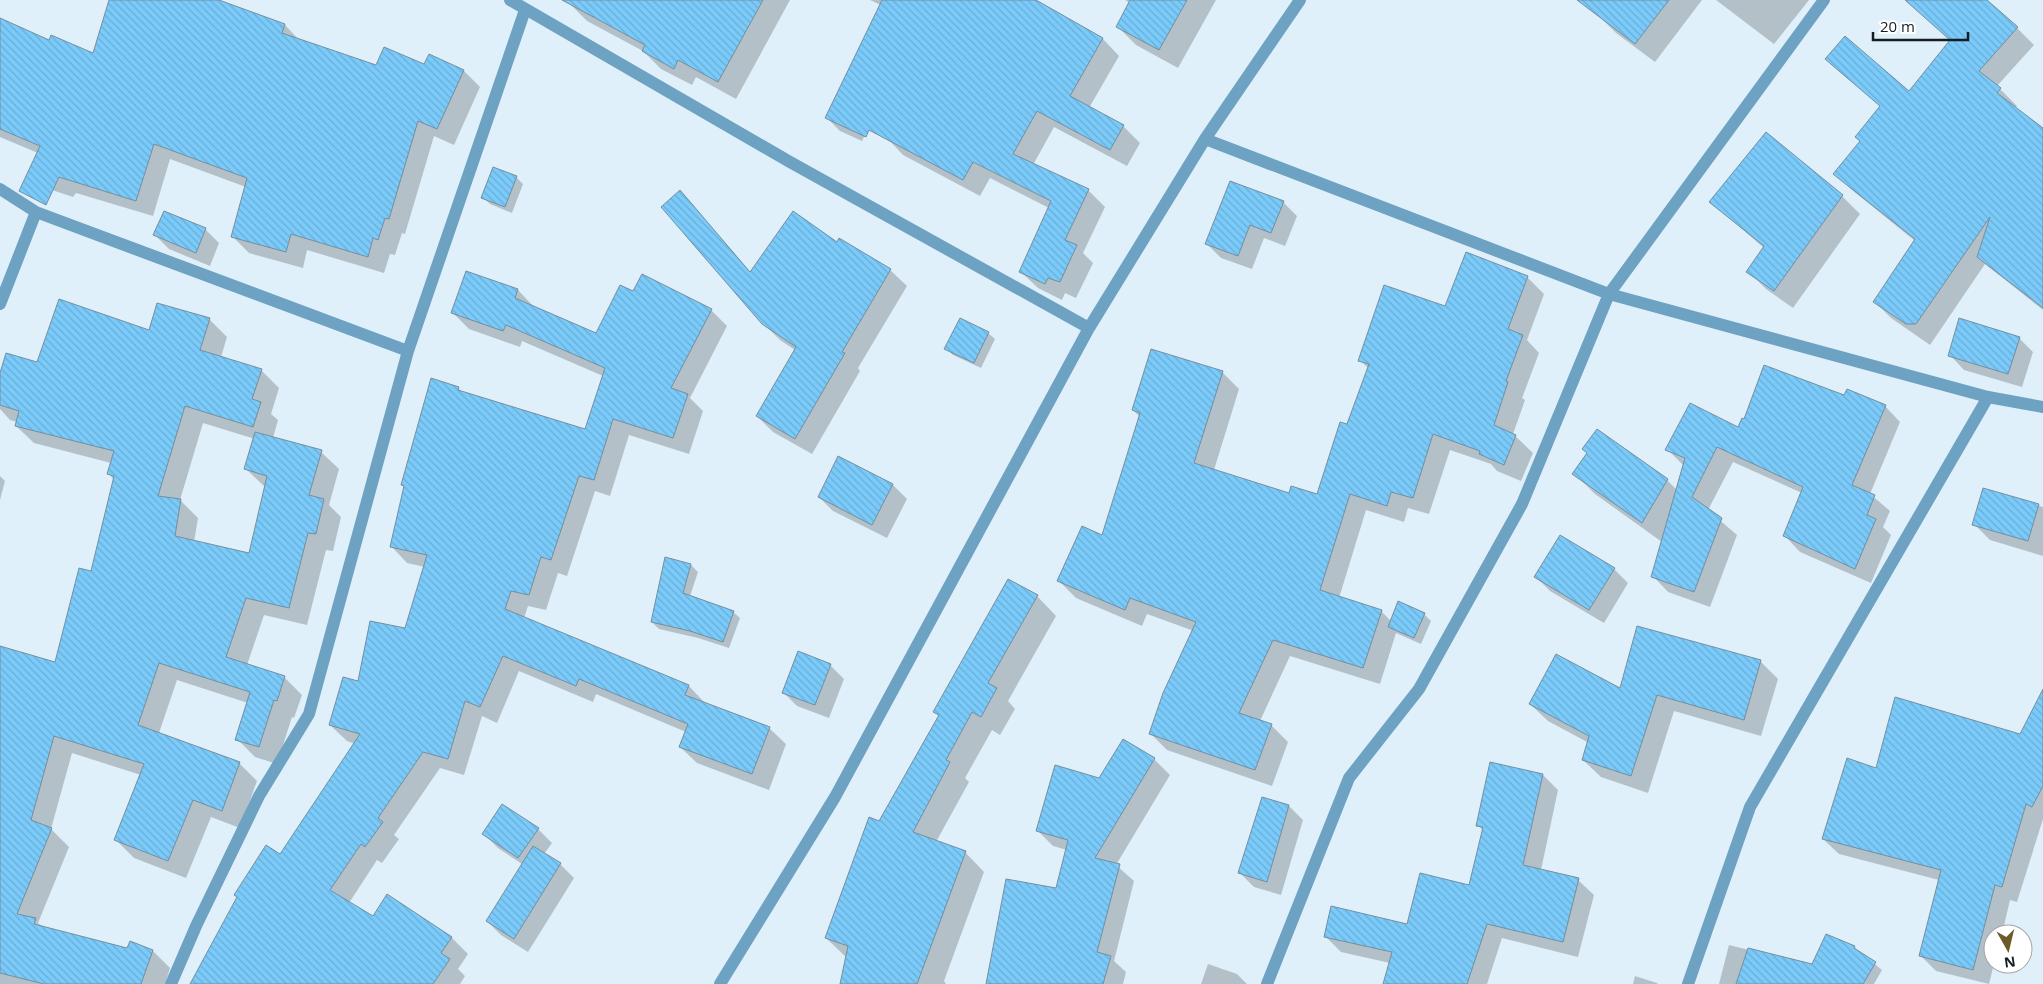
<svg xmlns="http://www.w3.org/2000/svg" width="2043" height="984" font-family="'Open Sans',sans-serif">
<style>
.shadow{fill:#0003;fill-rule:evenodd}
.building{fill:url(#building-back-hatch);stroke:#748e9e}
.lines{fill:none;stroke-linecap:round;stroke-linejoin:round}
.minor{stroke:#6da2c2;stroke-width:12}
</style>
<defs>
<pattern id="building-back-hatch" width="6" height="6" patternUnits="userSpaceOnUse" patternTransform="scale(1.25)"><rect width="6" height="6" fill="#7acafa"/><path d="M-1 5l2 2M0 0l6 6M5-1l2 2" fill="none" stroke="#69add6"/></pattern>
</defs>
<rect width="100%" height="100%" fill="#e0f0fb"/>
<!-- shadow -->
<path class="shadow" d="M 110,0 L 215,0 L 285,25 L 300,41 L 376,66 L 425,66 L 430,56 L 464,71 L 480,87 L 454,145 L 434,136 L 405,234 L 402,233 L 395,255 L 390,254 L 384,273 L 307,250 L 303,268 L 249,253 L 233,237 L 246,187 L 170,159 L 153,216 L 76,193 L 73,197 L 46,188 L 38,153 L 0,137 L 0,20 L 49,41 L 94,55 Z
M 571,0 L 790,0 L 736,99 L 696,77 L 692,85 L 661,69 L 643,51 L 587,21 L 569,3 Z
M 870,0 L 931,0 L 862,141 L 840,131 L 827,118 L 881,5 Z
M 964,0 L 1015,0 L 1061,15 L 1103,39 L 1119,56 L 1089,108 L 1123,126 L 1140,143 L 1127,166 L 1054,127 L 1033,165 L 1088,190 L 1105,207 L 1083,253 L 1093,263 L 1076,298 L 1065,293 L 1062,300 L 1038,288 L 1021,272 L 1049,208 L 990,178 L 980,196 L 903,155 L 887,138 Z
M 1125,0 L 1216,0 L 1178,68 L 1136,45 L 1117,26 L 1130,3 Z
M 1608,0 L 1702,0 L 1655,62 L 1616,33 L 1597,14 Z
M 1716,0 L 1809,0 L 1774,44 Z
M 1905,0 L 1985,0 L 2017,28 L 2034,45 L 1997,86 L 2017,106 L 2015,108 L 2043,130 L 2043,310 L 1985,264 L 1930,345 L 1891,318 L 1874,301 L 1915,241 L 1852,190 L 1835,174 L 1861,141 L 1881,107 L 1827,59 L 1909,93 L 1951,41 Z
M 516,177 L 523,184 L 512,213 L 490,204 L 483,197 Z
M 680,192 L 751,273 L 837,244 L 890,270 L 907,286 L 858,368 L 860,371 L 812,454 L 773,432 L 757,416 L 795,350 L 780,340 L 763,323 Z
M 1842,196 L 1860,214 L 1793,308 L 1766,289 L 1748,271 L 1764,248 L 1711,202 Z
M 1283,202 L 1297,216 L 1285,246 L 1264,238 L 1252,269 L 1221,258 L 1207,244 Z
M 205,229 L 219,243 L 210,266 L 169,249 L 155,235 Z
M 1527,277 L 1544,294 L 1527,340 L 1539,353 L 1522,398 L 1525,400 L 1513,434 L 1533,453 L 1521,481 L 1497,471 L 1491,464 L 1450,450 L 1429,514 L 1408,508 L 1404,522 L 1366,510 L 1339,598 L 1381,611 L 1391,621 L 1424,614 L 1431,621 L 1421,644 L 1396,633 L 1380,684 L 1290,656 L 1260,721 L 1271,725 L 1288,742 L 1272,786 L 1167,750 L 1150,733 L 1194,631 L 1147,614 L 1142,626 L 1076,598 L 1059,581 L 1103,536 L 1140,417 L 1133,410 L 1222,372 L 1239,389 L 1214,470 L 1289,494 L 1318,496 L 1369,369 L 1360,360 L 1446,307 Z
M 518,290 L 534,307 L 596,334 L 633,293 L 711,310 L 727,326 L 690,398 L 703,411 L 689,454 L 629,435 L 610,496 L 595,491 L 567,576 L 558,573 L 546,610 L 528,606 L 524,618 L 689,686 L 705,703 L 769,728 L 786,744 L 769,790 L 697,763 L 680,747 L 686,732 L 596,694 L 593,702 L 519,671 L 497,723 L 482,716 L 464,775 L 440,768 L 394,835 L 399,839 L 382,863 L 377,860 L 349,903 L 373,918 L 387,896 L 452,938 L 468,954 L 458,969 L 465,976 L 460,984 L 197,984 L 355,744 L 347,741 L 330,725 L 359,683 L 406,630 L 425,567 L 407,563 L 391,546 L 405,487 L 402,485 L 458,388 L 463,393 L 586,431 L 603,376 L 522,341 L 520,347 L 469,329 L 453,313 Z
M 209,319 L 227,337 L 221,357 L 261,370 L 279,388 L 271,414 L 278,420 L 273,438 L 321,452 L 339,469 L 329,505 L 341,517 L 333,551 L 326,550 L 307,625 L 264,615 L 247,665 L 284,677 L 302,695 L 294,718 L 292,717 L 277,764 L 255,757 L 237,739 L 248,703 L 177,680 L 159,733 L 239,763 L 257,781 L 240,828 L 211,817 L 186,878 L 134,858 L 116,840 L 141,775 L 72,753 L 51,829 L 69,847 L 38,923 L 43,927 L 128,949 L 153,951 L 170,968 L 165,984 L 0,984 L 0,648 L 56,664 L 92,572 L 114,480 L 108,473 L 111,463 L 34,443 L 16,426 L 17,422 L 10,420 L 0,409 L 0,377 L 38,364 L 150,332 ZM 203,423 L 255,439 L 246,469 L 265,487 L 250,555 L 194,542 L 198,518 L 180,500 Z
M 988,333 L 995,339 L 981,368 L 953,355 L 946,348 Z
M 2019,338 L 2033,352 L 2022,387 L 1964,370 L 1950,355 Z
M 1845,397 L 1885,406 L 1900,422 L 1870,494 L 1890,511 L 1883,527 L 1891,535 L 1871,583 L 1800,552 L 1785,536 L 1802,493 L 1733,462 L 1708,510 L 1737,535 L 1710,607 L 1668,592 L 1653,576 L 1662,542 L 1595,494 L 1574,473 L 1667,480 L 1677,490 L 1684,466 L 1667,449 Z
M 839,458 L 893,485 L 907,499 L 887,538 L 833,511 L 819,497 Z
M 0,476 L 5,481 L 0,500 Z
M 1984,490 L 2043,507 L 2043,556 L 1990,540 L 1974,524 Z
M 666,558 L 691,565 L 698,572 L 690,596 L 733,612 L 740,618 L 729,648 L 698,638 L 659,629 L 652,622 Z
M 1614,569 L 1628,583 L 1604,623 L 1550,591 L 1536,577 Z
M 1037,596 L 1056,616 L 1008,701 L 1015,709 L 1000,735 L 992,730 L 965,778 L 969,782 L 936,842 L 965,852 L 984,872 L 944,981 L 946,984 L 841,984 L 847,958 L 826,938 L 879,822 L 939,716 L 934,712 Z
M 1760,661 L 1778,679 L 1761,736 L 1674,711 L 1648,793 L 1601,777 L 1583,760 L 1589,743 L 1548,721 L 1530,704 L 1620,690 Z
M 830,665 L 844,679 L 829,718 L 797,706 L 783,692 Z
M 2043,702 L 2043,819 L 2017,902 L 2010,900 L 2002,934 L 1993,934 L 1994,964 L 1989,984 L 1936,971 L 1920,955 L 1939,880 L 1839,854 L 1823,839 L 1877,769 L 2021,736 Z
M 1123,741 L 1154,759 L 1170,775 L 1116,865 L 1134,881 L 1114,961 L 1126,972 L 1123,984 L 988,984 L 1057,890 L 1067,850 L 1053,846 L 1037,830 L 1100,779 Z
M 1543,775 L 1558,790 L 1541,870 L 1578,880 L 1594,895 L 1578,957 L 1502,938 L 1487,984 L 1384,984 L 1390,963 L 1341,952 L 1325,936 L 1408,925 L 1470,887 L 1483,831 L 1478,825 Z
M 1262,798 L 1289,806 L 1303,820 L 1281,895 L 1254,887 L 1240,873 Z
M 538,829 L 552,843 L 544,854 L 560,864 L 574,878 L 528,952 L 501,935 L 487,921 L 522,864 L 498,848 L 484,834 Z
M 1826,935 L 1854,947 L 1882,970 L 1874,984 L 1862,984 Z
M 1729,945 L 1799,962 L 1810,984 L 1719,984 Z
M 1208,964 L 1237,974 L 1247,984 L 1201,984 Z
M 1635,976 L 1657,983 L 1658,984 L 1633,984 Z"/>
<!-- building -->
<path class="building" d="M 109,0 L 219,0 L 285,24 L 282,33 L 376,65 L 384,47 L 424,64 L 429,54 L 464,70 L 437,129 L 418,121 L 389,219 L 385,218 L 378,240 L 373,238 L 368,257 L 291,234 L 286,252 L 231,237 L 247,178 L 154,144 L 136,201 L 59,177 L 46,205 L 19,191 L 40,146 L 0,129 L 0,18 L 49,40 L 51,35 L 93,53 Z
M 562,0 L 763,0 L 718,82 L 678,60 L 674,69 L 642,51 L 645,45 Z
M 882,0 L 1036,0 L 1103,38 L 1070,96 L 1124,125 L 1110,150 L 1037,111 L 1013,154 L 1089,189 L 1065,240 L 1077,245 L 1060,282 L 1048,278 L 1045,284 L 1019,272 L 1051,201 L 973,162 L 963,180 L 869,130 L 866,137 L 825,118 Z
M 1130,0 L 1187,0 L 1159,50 L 1116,27 Z
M 1577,0 L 1669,0 L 1635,44 Z
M 1905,0 L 1987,0 L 2018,27 L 1979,71 L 2001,88 L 1997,93 L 2043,128 L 2043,308 L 1977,257 L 1990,217 L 1916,324 L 1906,324 L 1873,302 L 1915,239 L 1833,174 L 1860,141 L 1855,137 L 1880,106 L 1825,59 L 1845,36 L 1909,91 L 1950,40 Z
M 1766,132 L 1843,195 L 1774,291 L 1746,272 L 1764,246 L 1709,202 Z
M 493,167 L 517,176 L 505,207 L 481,198 Z
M 1230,181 L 1284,201 L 1271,233 L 1250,225 L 1238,256 L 1205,244 Z
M 680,190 L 750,272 L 793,211 L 837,242 L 839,238 L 891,269 L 842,352 L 845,353 L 795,439 L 756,416 L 796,347 L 762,324 L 661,207 Z
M 164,211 L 206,228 L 196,253 L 153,235 Z
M 1466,252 L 1528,276 L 1508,329 L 1523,335 L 1506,381 L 1508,382 L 1494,425 L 1516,435 L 1504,465 L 1479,454 L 1480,451 L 1433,434 L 1413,498 L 1391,492 L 1387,506 L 1350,494 L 1320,590 L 1382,610 L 1363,668 L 1273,640 L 1239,713 L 1272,724 L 1255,770 L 1149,734 L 1163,693 L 1196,622 L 1130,598 L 1125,610 L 1057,581 L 1082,526 L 1102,535 L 1140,413 L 1132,410 L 1151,349 L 1223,371 L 1194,463 L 1289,493 L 1291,486 L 1317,494 L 1340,422 L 1347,424 L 1369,364 L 1358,361 L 1384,285 L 1445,306 Z
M 466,271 L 518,289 L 515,298 L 596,333 L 620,285 L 633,291 L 642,274 L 712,309 L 671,388 L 688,394 L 673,438 L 613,419 L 594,480 L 579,476 L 551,560 L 541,557 L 529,595 L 511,591 L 505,609 L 689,685 L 685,695 L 770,727 L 752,774 L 679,747 L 688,724 L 579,679 L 576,686 L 503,656 L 480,707 L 465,701 L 448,759 L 423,752 L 378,818 L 383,822 L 365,847 L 361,844 L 330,890 L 373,916 L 387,894 L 452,937 L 441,953 L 450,959 L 433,984 L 190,984 L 237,897 L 234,895 L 266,845 L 280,854 L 360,734 L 329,725 L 343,677 L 358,681 L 370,621 L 405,628 L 427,555 L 390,547 L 404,486 L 401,485 L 431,378 L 459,387 L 458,390 L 585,429 L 605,368 L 506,325 L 503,331 L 451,313 Z
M 59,299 L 149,330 L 157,303 L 210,318 L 200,350 L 262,369 L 252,399 L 261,402 L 253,427 L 185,406 L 158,496 L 181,499 L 175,536 L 249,553 L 267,476 L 244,469 L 255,432 L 322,450 L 309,495 L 324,499 L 316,534 L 308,533 L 289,608 L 246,598 L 226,657 L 285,676 L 277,701 L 274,700 L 259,747 L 235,740 L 250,692 L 159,663 L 138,725 L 240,762 L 222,811 L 193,800 L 168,861 L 114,840 L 144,764 L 54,736 L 31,820 L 52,828 L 17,914 L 36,918 L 34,924 L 127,948 L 130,941 L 153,950 L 141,984 L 44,984 L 0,973 L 0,646 L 55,662 L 79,568 L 91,571 L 114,476 L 107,474 L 114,451 L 15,426 L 19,411 L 0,405 L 0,373 L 6,353 L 37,362 Z
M 960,318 L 989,332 L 974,363 L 944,349 Z
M 1959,318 L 2020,337 L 2008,374 L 1948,356 Z
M 1764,365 L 1844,395 L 1847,389 L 1886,405 L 1852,485 L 1875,495 L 1867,515 L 1876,519 L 1855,569 L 1783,536 L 1803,487 L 1717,447 L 1692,497 L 1722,518 L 1694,592 L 1651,577 L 1685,458 L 1665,450 L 1690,403 L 1738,427 L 1742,418 L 1744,419 Z
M 1597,429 L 1668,479 L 1642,523 L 1572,474 L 1587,453 L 1582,449 Z
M 838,456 L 893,484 L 872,525 L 818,497 Z
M 1983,488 L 2039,504 L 2028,541 L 1972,525 Z
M 1560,535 L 1615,568 L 1589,610 L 1534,577 Z
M 665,557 L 691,564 L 683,593 L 734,611 L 723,642 L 690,631 L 651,622 Z
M 1008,579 L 1038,595 L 988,683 L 997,688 L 981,717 L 972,712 L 946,760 L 950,762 L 913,832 L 966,851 L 917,984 L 840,984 L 848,946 L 825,938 L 869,817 L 879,821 L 939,715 L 933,712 Z
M 1398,601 L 1425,613 L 1414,638 L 1388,627 Z
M 1637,626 L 1761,660 L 1744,720 L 1657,695 L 1631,776 L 1582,760 L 1589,736 L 1529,704 L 1556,654 L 1620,688 Z
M 798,651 L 831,664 L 815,705 L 782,693 Z
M 2043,689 L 2043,786 L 2032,807 L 2026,804 L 2002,887 L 1995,885 L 1973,970 L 1919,956 L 1941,870 L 1822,839 L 1847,758 L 1876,768 L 1895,697 L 2020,734 Z
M 1123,739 L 1155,758 L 1095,858 L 1120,864 L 1097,952 L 1111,956 L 1103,984 L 986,984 L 1006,879 L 1056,888 L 1068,840 L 1036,831 L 1055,765 L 1099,778 Z
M 1490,762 L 1543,774 L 1523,865 L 1579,878 L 1563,942 L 1487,924 L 1467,984 L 1383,984 L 1392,952 L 1324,937 L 1331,906 L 1407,924 L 1420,873 L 1469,885 L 1483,827 L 1476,826 Z
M 1262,797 L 1289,805 L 1267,882 L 1238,873 Z
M 502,804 L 539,828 L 518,858 L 482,834 Z
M 533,846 L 561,863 L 514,939 L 486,921 Z
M 1826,934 L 1855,946 L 1854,948 L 1876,962 L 1863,984 L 1736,984 L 1748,948 L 1812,964 Z"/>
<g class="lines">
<!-- minor -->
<path class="minor" d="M 510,0 L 790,162 L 1089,328
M 1205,139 L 1609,294 L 1988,397 L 2043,407
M 0,189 L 36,212 L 408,351
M 0,304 L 36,212
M 171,984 L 196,926 L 259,796 L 309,714 L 408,351 L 525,10
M 720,984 L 835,797 L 1089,328 L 1205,139 L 1300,0
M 1267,984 L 1349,778 L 1419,689 L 1522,504 L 1609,294 L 1824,0
M 1688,984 L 1750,807 L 1988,397"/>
</g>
<!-- north arrow -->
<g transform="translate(2008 949) rotate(172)"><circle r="24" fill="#ffffff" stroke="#a1a5a7"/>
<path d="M0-4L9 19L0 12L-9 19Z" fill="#6c5a28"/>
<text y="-8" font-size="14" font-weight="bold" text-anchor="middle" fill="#131d23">N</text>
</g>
<!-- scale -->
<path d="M1873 32v8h95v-8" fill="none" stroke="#131d23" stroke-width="2.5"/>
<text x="1880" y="32" font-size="15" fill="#131d23" stroke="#ffffff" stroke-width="4" paint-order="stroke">20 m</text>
</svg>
